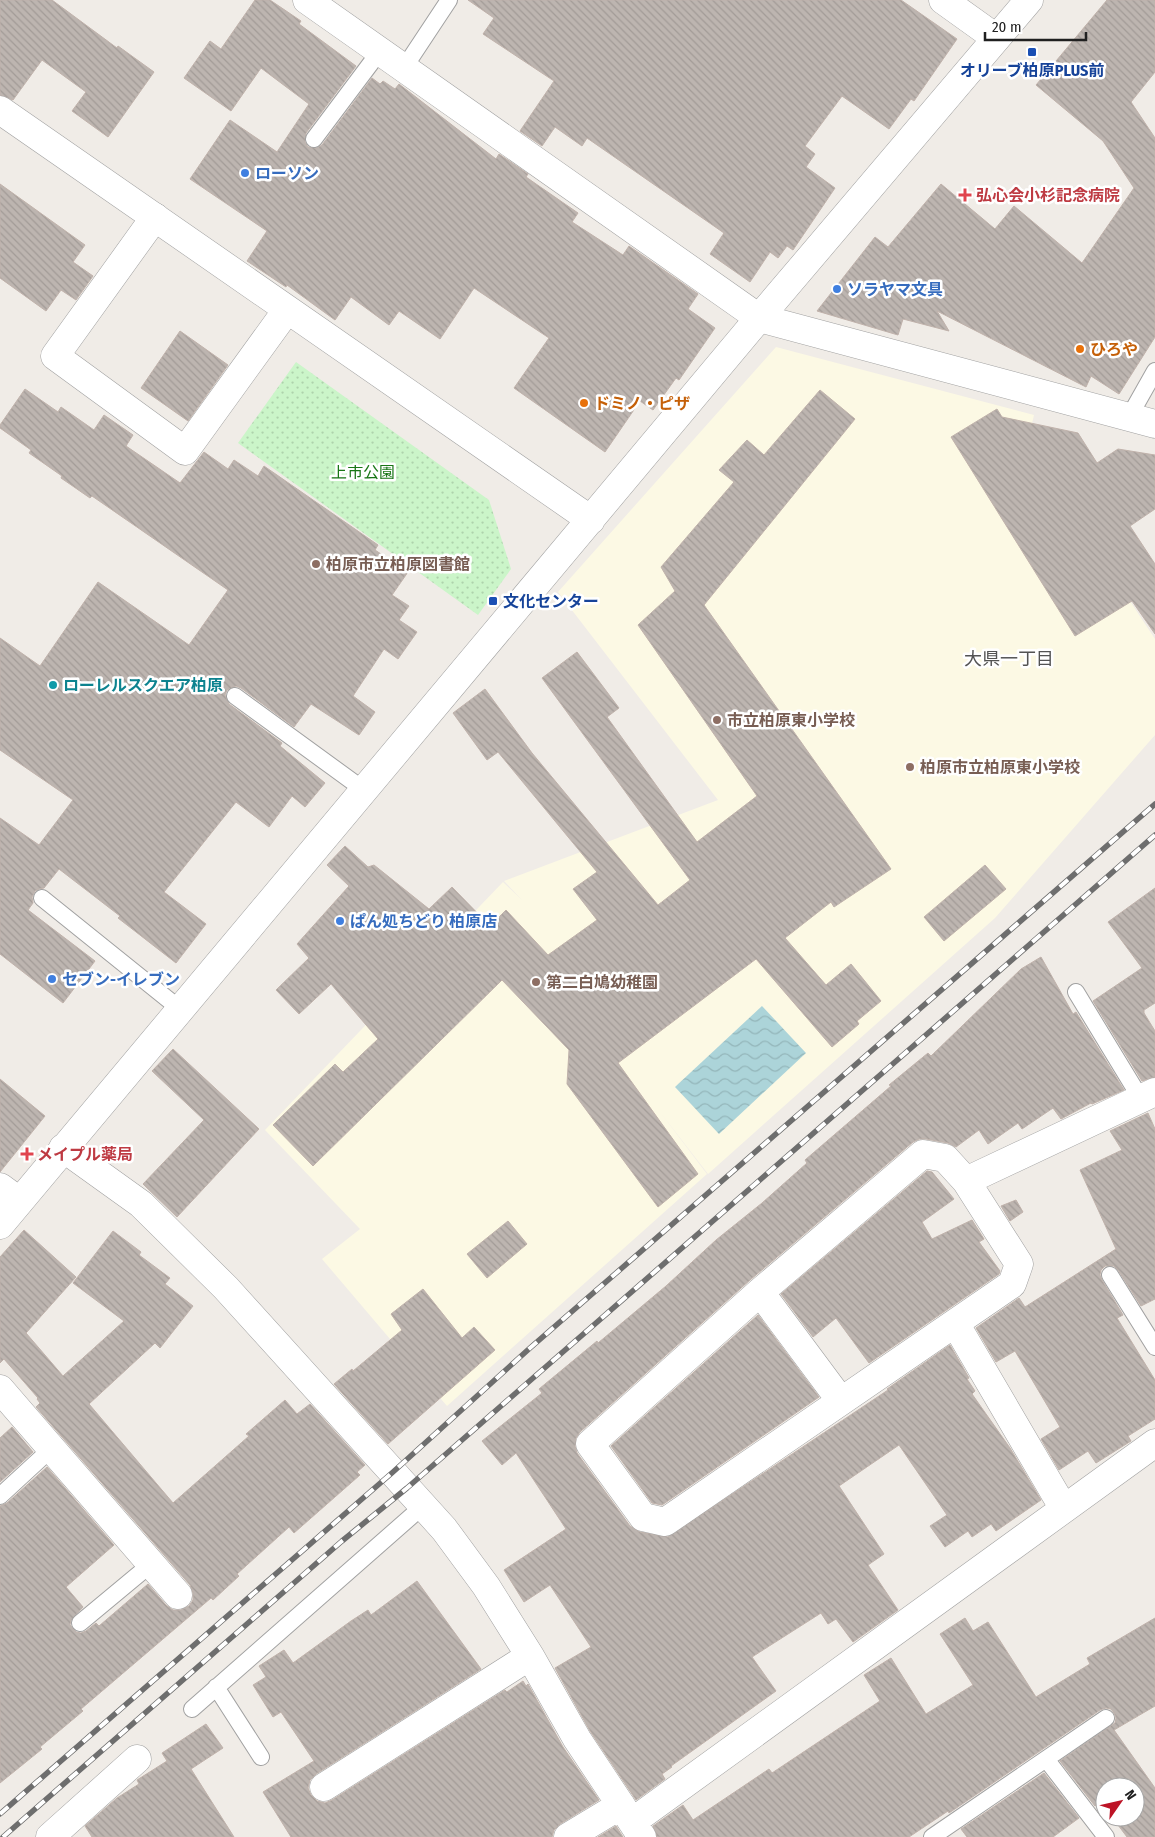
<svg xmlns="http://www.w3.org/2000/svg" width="1155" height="1837" font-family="'Fira Sans Condensed','Noto Sans JP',sans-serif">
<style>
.education{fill:#fcf9e4}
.park{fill:url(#park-dots)}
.water{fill:url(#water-waves)}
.building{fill:url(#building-back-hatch);stroke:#c0b2ab}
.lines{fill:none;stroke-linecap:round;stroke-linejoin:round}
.service-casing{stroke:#a1a1a1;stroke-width:18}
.minor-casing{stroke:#a1a1a1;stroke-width:29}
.tertiary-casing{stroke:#a1a1a1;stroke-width:29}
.service{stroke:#fff;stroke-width:16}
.minor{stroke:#fff;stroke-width:28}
.tertiary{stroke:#fff;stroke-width:28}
.rail-casing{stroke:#6e6e6e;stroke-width:5.5}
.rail{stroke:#fff;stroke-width:4;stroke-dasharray:11;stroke-linecap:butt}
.transit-dot{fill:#1a4fb4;stroke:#fff;stroke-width:2}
.shop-dot{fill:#3f7fe0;stroke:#fff;stroke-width:2}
.health-dot{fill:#e0444e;stroke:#fff;stroke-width:2}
.food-dot{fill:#e8710a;stroke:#fff;stroke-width:2}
.education-dot{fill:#8d6e63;stroke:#fff;stroke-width:2}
.culture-dot{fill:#0f9aa8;stroke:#fff;stroke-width:2}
.labels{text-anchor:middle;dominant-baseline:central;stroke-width:5;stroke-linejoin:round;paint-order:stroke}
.transit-label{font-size:16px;font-weight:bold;fill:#164399;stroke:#fff}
.shop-label{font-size:16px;font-weight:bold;fill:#366cbe;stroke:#fff;text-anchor:start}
.health-label{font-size:16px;font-weight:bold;fill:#be3a42;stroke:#fff;text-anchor:start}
.food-label{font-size:16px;font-weight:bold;fill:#c56008;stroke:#fff;text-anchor:start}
.park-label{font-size:16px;fill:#197616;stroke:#fff}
.education-label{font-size:16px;font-weight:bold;fill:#785e54;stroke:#fff;text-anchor:start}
.culture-label{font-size:16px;font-weight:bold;fill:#0d838f;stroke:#fff;text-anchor:start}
.neighbourhood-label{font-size:18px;fill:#535353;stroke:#fff}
</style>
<defs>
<pattern id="park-dots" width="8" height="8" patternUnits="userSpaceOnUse" patternTransform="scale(1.25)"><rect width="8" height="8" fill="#cbf5c9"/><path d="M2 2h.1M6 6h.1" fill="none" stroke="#aed2ac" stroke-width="1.8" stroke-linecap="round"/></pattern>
<pattern id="water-waves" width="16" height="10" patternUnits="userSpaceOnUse" patternTransform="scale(1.25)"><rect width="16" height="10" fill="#acd4d9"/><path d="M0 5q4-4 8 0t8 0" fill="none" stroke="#94b6ba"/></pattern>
<pattern id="building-back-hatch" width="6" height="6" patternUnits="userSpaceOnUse" patternTransform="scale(1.25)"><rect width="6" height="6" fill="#bdb5b0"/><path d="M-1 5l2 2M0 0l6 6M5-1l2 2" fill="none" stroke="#a29b97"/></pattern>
</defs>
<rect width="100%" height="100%" fill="#f0ece7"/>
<!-- education -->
<path class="education" d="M 776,347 L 1034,415 L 1027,445 L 1155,639 L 1155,735 L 995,918 L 708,1174 L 660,1112 L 707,1174 L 447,1406 L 322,1259 L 360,1229 L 265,1130 L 503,882 L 522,900 L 504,881 L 718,800 L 558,592 Z"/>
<!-- park -->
<path class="park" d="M 296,362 L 489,500 L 511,569 L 478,615 L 238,443 Z"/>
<!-- water -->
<path class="water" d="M 762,1006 L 806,1053 L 719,1134 L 675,1087 Z"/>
<!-- building -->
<path class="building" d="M 0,0 L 52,0 L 117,48 L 118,46 L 154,72 L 108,137 L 72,111 L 86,92 L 42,60 L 13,100 L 0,95 Z
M 255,0 L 270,0 L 301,21 L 299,24 L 356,66 L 306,133 L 305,142 L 308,147 L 317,148 L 322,145 L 372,78 L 380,84 L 383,81 L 395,89 L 399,84 L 496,159 L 499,154 L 528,174 L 526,177 L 578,213 L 572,222 L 623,255 L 629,246 L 698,294 L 688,309 L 715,328 L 679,380 L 676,378 L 653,410 L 640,401 L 605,452 L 514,388 L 549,338 L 474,288 L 440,339 L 399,311 L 389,325 L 351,297 L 335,320 L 287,285 L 286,287 L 247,261 L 267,231 L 190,179 L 230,120 L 277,152 L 309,104 L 261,68 L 231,111 L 184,78 L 210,41 L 221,49 Z
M 468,0 L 901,0 L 957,39 L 914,101 L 911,99 L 889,129 L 842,96 L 805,146 L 815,154 L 806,167 L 835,188 L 793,250 L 787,246 L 778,258 L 770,252 L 750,282 L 710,254 L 724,233 L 587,138 L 582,146 L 555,127 L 542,146 L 520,131 L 554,81 L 483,34 L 494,18 Z
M 1107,0 L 1155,0 L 1155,72 L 1131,102 L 1155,138 L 1155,337 L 1119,394 L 1091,376 L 1086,387 L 937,311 L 949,331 L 903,319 L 898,335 L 817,311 L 875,237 L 888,247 L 941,184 L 995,229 L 1014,206 L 1082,263 L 1134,188 L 1103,141 L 1036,85 Z
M 0,184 L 85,245 L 73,262 L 93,276 L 76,300 L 61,290 L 46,311 L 0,278 Z
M 180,331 L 228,365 L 188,421 L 141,388 Z
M 25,389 L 58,412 L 61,407 L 94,430 L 104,415 L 133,435 L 126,446 L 180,483 L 204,452 L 228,469 L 234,460 L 258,476 L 264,466 L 378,545 L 375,550 L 408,572 L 392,595 L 409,606 L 399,620 L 417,632 L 398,659 L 384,649 L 353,696 L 375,712 L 359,735 L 311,704 L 294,727 L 241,688 L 236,686 L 227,690 L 225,695 L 229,704 L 282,743 L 280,746 L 325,783 L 305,807 L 292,796 L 269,827 L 236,802 L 164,892 L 206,924 L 176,963 L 118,918 L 120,916 L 59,869 L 44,888 L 39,889 L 35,891 L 32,897 L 33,903 L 28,910 L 95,961 L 63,1003 L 0,954 L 0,818 L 39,845 L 73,800 L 0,750 L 0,638 L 40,666 L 98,582 L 189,645 L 228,590 L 92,496 L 90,498 L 61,478 L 62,476 L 29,453 L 31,450 L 0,428 L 0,425 Z
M 820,390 L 855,419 L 704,605 L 891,869 L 834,907 L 831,902 L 785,938 L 826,985 L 851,964 L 881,1001 L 857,1021 L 859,1024 L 832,1047 L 756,959 L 618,1063 L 698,1174 L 658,1207 L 567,1084 L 569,1050 L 502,980 L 313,1166 L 273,1125 L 335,1064 L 343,1072 L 378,1039 L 331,984 L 299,1014 L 276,990 L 309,958 L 297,944 L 349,886 L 327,865 L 345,846 L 368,867 L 374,865 L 429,909 L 452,887 L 490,926 L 506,910 L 548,955 L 597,920 L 573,889 L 597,872 L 498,752 L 487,760 L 453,713 L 485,689 L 532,753 L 658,905 L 690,880 L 542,678 L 577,652 L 619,708 L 607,717 L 697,842 L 757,796 L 638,625 L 675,591 L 661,567 L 734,482 L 719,470 L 747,440 L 764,455 Z
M 997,409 L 1002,417 L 1078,433 L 1097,463 L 1118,449 L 1155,455 L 1155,509 L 1130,526 L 1155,564 L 1155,634 L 1132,601 L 1075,636 L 951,437 Z
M 985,865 L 1006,889 L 944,941 L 924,917 Z
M 1155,888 L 1155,1003 L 1144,1010 L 1144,1013 L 1155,1031 L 1155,1077 L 1142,1081 L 1093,1001 L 1142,968 L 1108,922 Z
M 1041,957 L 1073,1014 L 1076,1012 L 1124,1090 L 1092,1104 L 1091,1103 L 1061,1119 L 1053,1108 L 1022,1129 L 1018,1123 L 988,1144 L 979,1130 L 956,1147 L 948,1143 L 926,1139 L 919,1139 L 913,1142 L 750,1280 L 580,1432 L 576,1438 L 575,1446 L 577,1453 L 630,1526 L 640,1532 L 668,1537 L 888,1390 L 887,1389 L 950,1345 L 969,1378 L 967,1379 L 975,1391 L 972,1394 L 1010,1448 L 1041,1500 L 996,1531 L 991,1524 L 972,1537 L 968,1531 L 945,1547 L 930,1526 L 947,1515 L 899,1445 L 839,1486 L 884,1554 L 868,1565 L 898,1610 L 853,1642 L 836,1619 L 828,1624 L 821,1613 L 752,1657 L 776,1691 L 671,1766 L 672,1767 L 662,1774 L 665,1779 L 636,1800 L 590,1731 L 555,1668 L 591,1647 L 550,1585 L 524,1602 L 504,1570 L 566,1529 L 516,1453 L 502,1465 L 482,1441 L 542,1393 L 539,1389 L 597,1341 L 598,1343 L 666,1286 L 716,1240 L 762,1203 L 807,1163 L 805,1160 L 891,1086 L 889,1085 L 928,1053 L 931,1056 L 1021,969 Z
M 173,1049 L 259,1129 L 177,1217 L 143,1184 L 204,1120 L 152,1071 Z
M 0,1079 L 45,1116 L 0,1172 Z
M 1148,1113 L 1155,1129 L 1155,1299 L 1141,1306 L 1118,1270 L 1114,1266 L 1105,1266 L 1101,1270 L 1100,1275 L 1102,1280 L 1123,1315 L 1117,1318 L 1155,1380 L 1155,1419 L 1128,1436 L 1131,1441 L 1096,1463 L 1088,1451 L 1059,1470 L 1041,1439 L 1060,1427 L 1015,1351 L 996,1362 L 976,1328 L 1019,1298 L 1025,1307 L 1116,1249 L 1080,1170 L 1122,1150 L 1110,1131 Z
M 927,1171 L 932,1172 L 954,1199 L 922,1222 L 932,1239 L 972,1220 L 984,1239 L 979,1242 L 1000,1271 L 999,1274 L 869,1363 L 836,1318 L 813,1337 L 781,1294 Z
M 1016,1200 L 1023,1212 L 1010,1221 L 1001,1206 Z
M 508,1221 L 527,1244 L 487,1278 L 467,1254 Z
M 24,1230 L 76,1277 L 26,1333 L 63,1376 L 124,1321 L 73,1283 L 113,1231 L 141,1252 L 139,1255 L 170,1278 L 165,1284 L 193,1306 L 160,1348 L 155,1343 L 89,1404 L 173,1503 L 249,1436 L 246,1434 L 285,1400 L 297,1414 L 310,1404 L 365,1465 L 357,1472 L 360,1475 L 294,1533 L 289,1527 L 237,1574 L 239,1576 L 213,1600 L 211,1598 L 81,1709 L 83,1711 L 40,1747 L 42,1749 L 0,1783 L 0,1506 L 7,1503 L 47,1467 L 114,1545 L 66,1587 L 83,1607 L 71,1620 L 70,1625 L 76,1632 L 81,1633 L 86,1631 L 96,1623 L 99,1626 L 148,1584 L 166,1605 L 173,1610 L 181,1610 L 189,1606 L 193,1600 L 193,1593 L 190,1585 L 36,1407 L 40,1403 L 37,1399 L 38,1398 L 4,1359 L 0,1363 L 0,1257 Z
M 423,1289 L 462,1338 L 474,1327 L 495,1350 L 388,1444 L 334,1384 L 352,1369 L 353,1371 L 402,1330 L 391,1314 Z
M 758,1315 L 819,1397 L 662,1505 L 652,1503 L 611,1446 Z
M 12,1427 L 33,1452 L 0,1482 L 0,1438 Z
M 417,1581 L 481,1669 L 316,1774 L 310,1780 L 308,1788 L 311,1795 L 317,1801 L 325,1803 L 332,1800 L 505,1690 L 507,1692 L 523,1681 L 526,1686 L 528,1684 L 563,1747 L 599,1800 L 560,1824 L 554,1830 L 552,1837 L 291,1837 L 263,1792 L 314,1761 L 281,1712 L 273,1717 L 253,1685 L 266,1677 L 259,1666 L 284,1650 L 293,1663 L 351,1621 L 368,1610 L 371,1615 Z
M 965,1618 L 973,1631 L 988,1622 L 1036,1697 L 1090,1664 L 1087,1658 L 1155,1618 L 1155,1706 L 1114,1730 L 1155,1788 L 1155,1837 L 1127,1837 L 1112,1817 L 1135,1817 L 1135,1787 L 1105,1787 L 1105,1807 L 1101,1801 L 1095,1806 L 1060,1761 L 1115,1723 L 1116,1718 L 1114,1713 L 1111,1709 L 1106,1708 L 1100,1710 L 949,1813 L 948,1811 L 909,1837 L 657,1837 L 653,1826 L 683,1805 L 693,1820 L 769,1769 L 772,1773 L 880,1701 L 864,1675 L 891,1658 L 926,1714 L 973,1685 L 940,1634 Z
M 206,1724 L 223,1748 L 191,1769 L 234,1837 L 92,1837 L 85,1826 L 117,1798 L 139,1784 L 137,1780 L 167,1761 L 162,1753 Z
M 1044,1773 L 1079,1818 L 1053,1837 L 967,1837 L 961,1829 Z
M 616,1826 L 623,1837 L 598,1837 Z"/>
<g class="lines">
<defs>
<path id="service" d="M 404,68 L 449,0
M 314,139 L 380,51
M 1129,417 L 1155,371
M 235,696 L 364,790
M 42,898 L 180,1009
M 1076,992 L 1141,1099
M 1110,1275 L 1155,1347
M 0,1496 L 51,1449
M 80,1623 L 151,1564
M 216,1687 L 261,1757
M 192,1709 L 423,1506
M 1046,1759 L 1106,1837
M 932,1837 L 1106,1718"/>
<path id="minor" d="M 307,0 L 759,318 L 1155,424
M 943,0 L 996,38
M 155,217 L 55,356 L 185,451 L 287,310
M 63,1148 L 141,1204 L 226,1288 L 444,1529 L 486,1586 L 530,1656
M 923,1154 L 945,1158 L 966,1181 L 1019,1264 L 1012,1284 L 665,1522 L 643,1517 L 590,1444 L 760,1292 Z
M 966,1181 L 1155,1092
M 0,1187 L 19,1201
M 760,1292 L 841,1401
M 955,1323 L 1064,1509
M 0,1389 L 178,1595
M 324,1787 L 530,1656 L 577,1739 L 642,1837
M 632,1822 L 1155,1443
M 50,1837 L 137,1759
M 568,1837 L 621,1805"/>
<path id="tertiary" d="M 0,110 L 591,520
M 0,1225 L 759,318 L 1029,0"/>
</defs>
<!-- service casing -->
<use href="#service" class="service-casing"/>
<!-- minor casing -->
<use href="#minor" class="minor-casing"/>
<!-- tertiary casing -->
<use href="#tertiary" class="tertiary-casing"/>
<!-- service -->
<use href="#service" class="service"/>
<!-- minor -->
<use href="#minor" class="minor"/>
<!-- tertiary -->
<use href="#tertiary" class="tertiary"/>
<defs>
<path id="rail" d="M 0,1814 L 393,1472 L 530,1348 L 1155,804
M 3,1837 L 342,1541 L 407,1488 L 1155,835"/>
</defs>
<!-- rail casing -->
<use href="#rail" class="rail-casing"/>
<!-- rail -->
<use href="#rail" class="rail"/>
</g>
<!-- markers -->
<g class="transit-dot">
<rect x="1027" y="47" width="10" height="10" rx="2.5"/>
<rect x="488" y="596" width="10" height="10" rx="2.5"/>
</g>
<g class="shop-dot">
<circle cx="245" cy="173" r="5"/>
<circle cx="837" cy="289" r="5"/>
<circle cx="340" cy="921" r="5"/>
<circle cx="52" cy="979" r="5"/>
</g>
<g class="health-dot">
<path d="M962.5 187.5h5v5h5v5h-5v5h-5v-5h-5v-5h5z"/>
<path d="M24.5 1146.5h5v5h5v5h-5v5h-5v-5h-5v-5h5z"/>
</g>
<g class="food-dot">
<circle cx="1080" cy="349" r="5"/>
<circle cx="584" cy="403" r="5"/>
</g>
<g class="education-dot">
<circle cx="316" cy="564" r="5"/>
<circle cx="717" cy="720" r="5"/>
<circle cx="910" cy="767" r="5"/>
<circle cx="536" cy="982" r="5"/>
</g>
<circle class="culture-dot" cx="53" cy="685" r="5"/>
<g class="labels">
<!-- transit labels -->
<g class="transit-label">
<text x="1032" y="70">オリーブ柏原PLUS前</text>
<text x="503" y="601" text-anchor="start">文化センター</text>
</g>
<!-- shop labels -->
<g class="shop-label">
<text x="255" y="173">ローソン</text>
<text x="847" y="289">ソラヤマ文具</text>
<text x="350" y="921">ぱん処ちどり 柏原店</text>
<text x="62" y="979">セブン-イレブン</text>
</g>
<!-- health labels -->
<g class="health-label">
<text x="976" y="195">弘心会小杉記念病院</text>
<text x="37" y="1154">メイプル薬局</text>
</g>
<!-- food labels -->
<g class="food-label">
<text x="1090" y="349">ひろや</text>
<text x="594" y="403">ドミノ・ピザ</text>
</g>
<!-- park labels -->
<g class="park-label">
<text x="363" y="472">上市公園</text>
</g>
<!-- education labels -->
<g class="education-label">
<text x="326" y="564">柏原市立柏原図書館</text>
<text x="727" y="720">市立柏原東小学校</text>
<text x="920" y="767">柏原市立柏原東小学校</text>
<text x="546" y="982">第二白鳩幼稚園</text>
</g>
<!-- culture labels -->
<g class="culture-label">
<text x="63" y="685">ローレルスクエア柏原</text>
</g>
<!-- neighbourhood labels -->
<g class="neighbourhood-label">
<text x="1009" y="659">大県一丁目</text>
</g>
</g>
<!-- north arrow -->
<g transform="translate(1120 1802) rotate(56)"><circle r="24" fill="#ffffff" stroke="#a6a6a6"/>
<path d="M0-4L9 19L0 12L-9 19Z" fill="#bd1326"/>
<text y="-8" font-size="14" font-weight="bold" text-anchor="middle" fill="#202020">N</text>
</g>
<!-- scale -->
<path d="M985 32v8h101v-8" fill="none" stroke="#202020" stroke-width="2.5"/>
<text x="992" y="32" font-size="15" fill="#202020" stroke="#ffffff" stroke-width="4" paint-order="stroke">20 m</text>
</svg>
